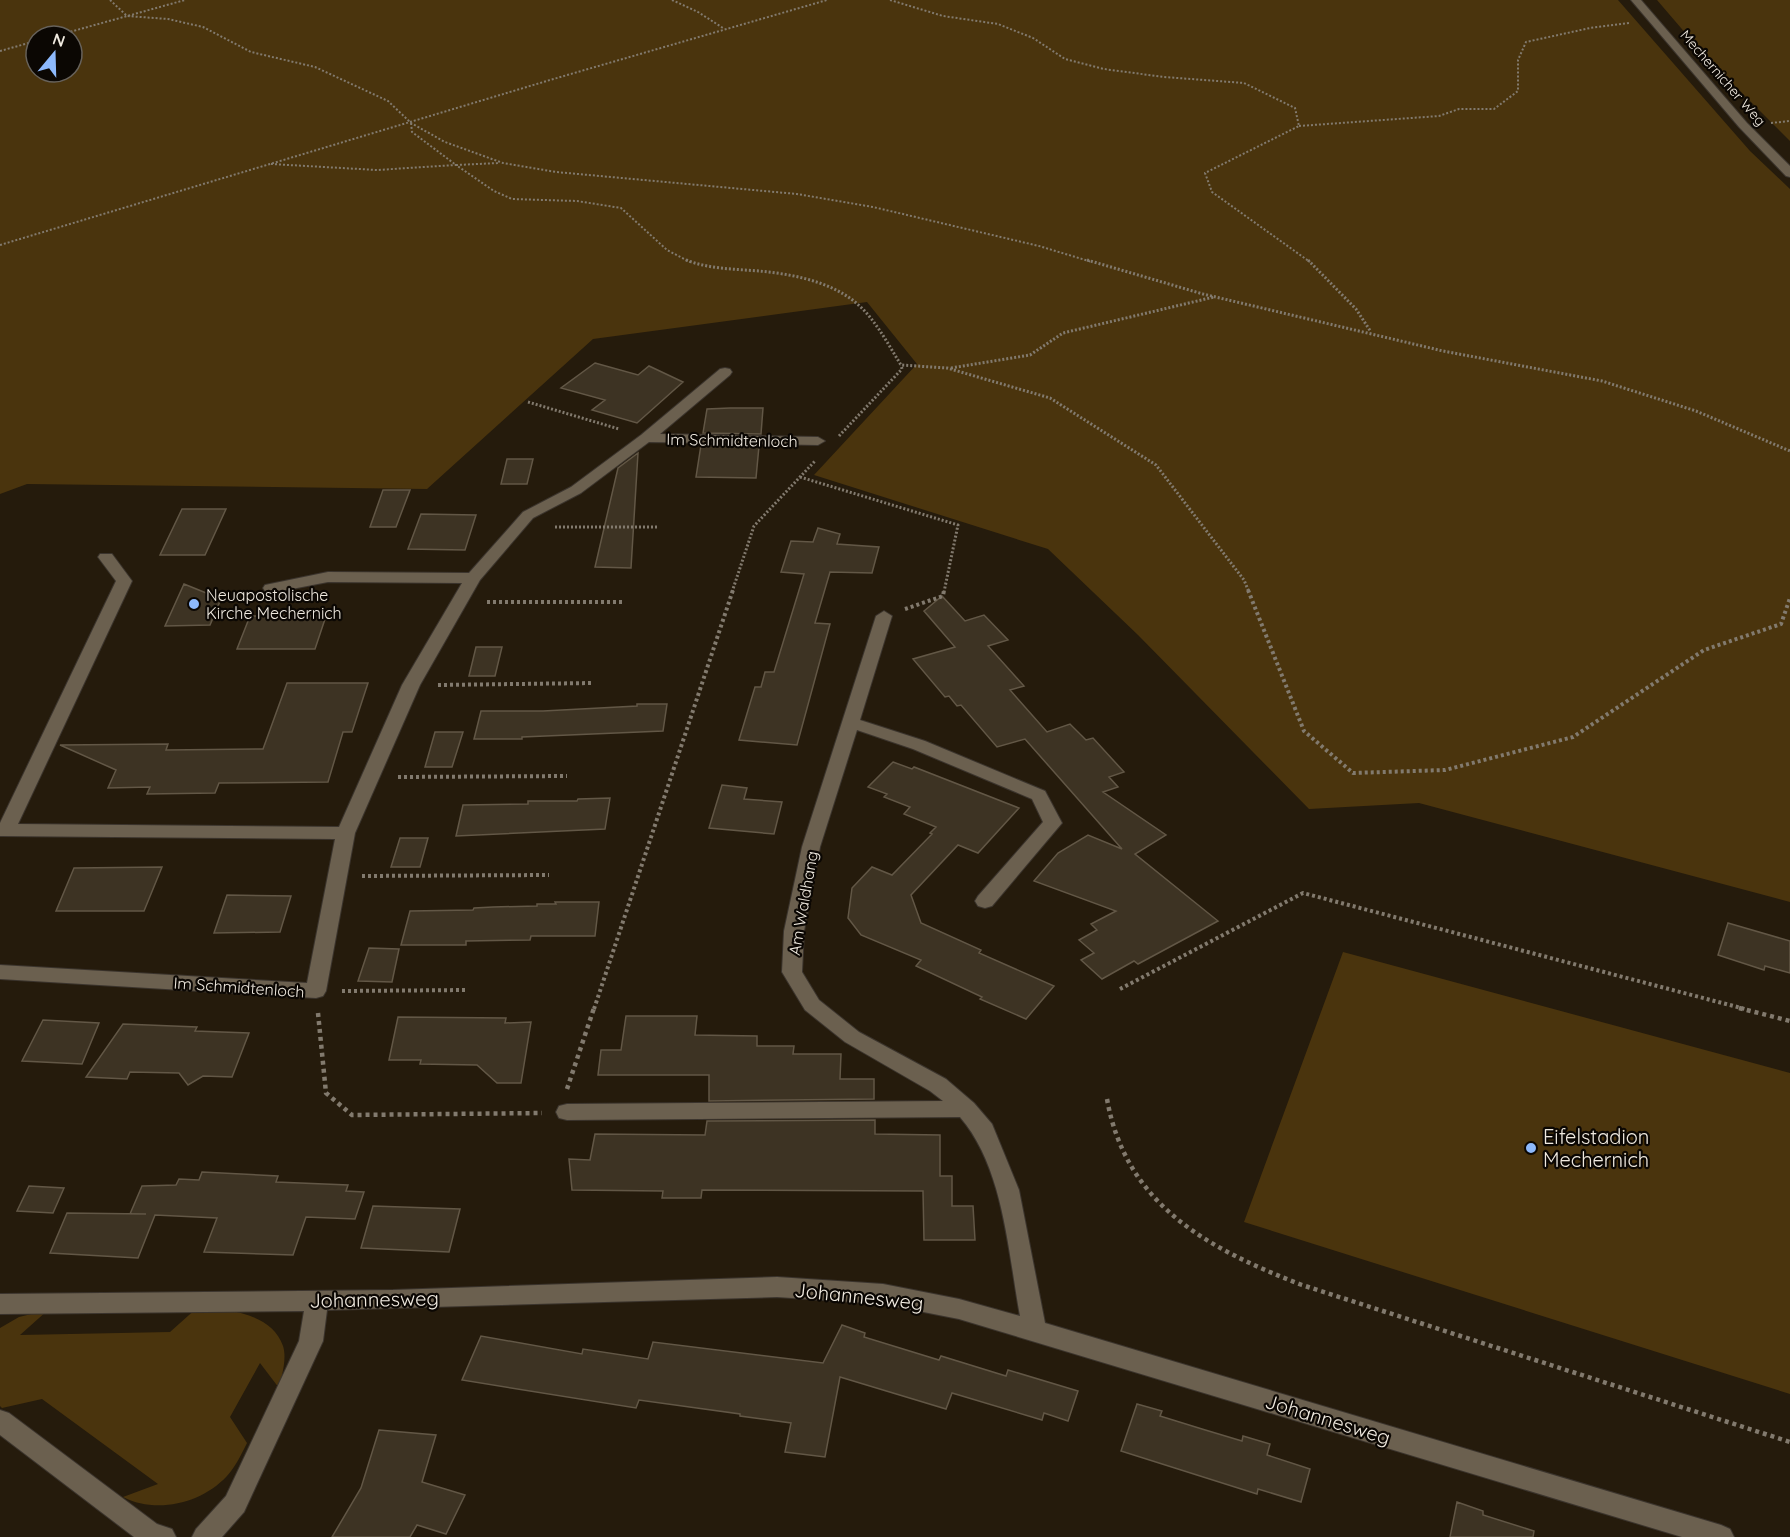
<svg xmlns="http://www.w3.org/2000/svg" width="1790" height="1537" font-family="Quicksand,sans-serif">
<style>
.green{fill:#4a340d;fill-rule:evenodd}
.building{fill:#3d3323;stroke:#625746;stroke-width:1.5}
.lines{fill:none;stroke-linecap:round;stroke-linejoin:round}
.minor-casing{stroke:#3b342d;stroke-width:2}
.path-far3{stroke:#827a6e;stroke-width:2;stroke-dasharray:2 2;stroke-linecap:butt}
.path-far2{stroke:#827a6e;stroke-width:3;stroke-dasharray:2 2;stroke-linecap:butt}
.path-far1{stroke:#827a6e;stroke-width:4;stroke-dasharray:3 3;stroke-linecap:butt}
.path{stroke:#827a6e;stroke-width:4.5;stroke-dasharray:4 4;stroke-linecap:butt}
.minor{fill:#6b604f;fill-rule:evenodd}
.poi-dot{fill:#8db9fc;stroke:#0b0703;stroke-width:2}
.labels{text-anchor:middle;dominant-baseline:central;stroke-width:4.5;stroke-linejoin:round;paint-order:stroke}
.far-street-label{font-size:14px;fill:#f0eae0;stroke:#0b0703}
.street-label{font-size:16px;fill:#f0eae0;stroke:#0b0703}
.poi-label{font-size:16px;fill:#f0eae0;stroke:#0b0703;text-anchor:start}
.near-poi-label{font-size:20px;fill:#f0eae0;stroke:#0b0703;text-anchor:start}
.near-street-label{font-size:20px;fill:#f0eae0;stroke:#0b0703}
</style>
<rect width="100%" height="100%" fill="#251b0c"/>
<!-- green -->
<path class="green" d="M 0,0 L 1618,0 L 1750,151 L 1790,189 L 1790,902 L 1419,803 L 1309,809 L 1138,635 L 1048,549 L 814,475 L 917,364 L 867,302 L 593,339 L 427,489 L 27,484 L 0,494 ZM 36,36 L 72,36 L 72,72 L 36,72 Z
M 1657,0 L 1790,0 L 1790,141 L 1705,56 Z
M 1343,952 L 1790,1073 L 1790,1394 L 1244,1222 Z
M 198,1307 C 227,1309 272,1313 283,1346 C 287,1358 282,1375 279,1388 L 260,1363 L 230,1417 L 247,1443 C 241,1455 236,1466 227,1476 C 201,1504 156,1514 123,1497 L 158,1484 L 42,1399 L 2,1408 L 0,1406 L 0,1328 L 19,1317 L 48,1310 L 20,1335 L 170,1332 Z"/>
<!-- building -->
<path class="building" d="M 595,363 L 638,375 L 649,366 L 683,382 L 637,423 L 592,410 L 605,400 L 561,388 Z
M 730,408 L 763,408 L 761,434 L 703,433 L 707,409 Z
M 701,445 L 759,446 L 756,478 L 696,477 Z
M 638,453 L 631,568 L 595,567 L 618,468 Z
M 507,459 L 533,459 L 527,484 L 501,484 Z
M 383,490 L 410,490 L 396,527 L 370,527 Z
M 182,509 L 226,509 L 205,555 L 160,555 Z
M 421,514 L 476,515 L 465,550 L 408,549 Z
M 818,528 L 840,534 L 837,544 L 879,547 L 872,573 L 830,572 L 815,623 L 830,624 L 797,745 L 739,740 L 755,687 L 761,687 L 765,672 L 774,672 L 804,574 L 781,572 L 791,541 L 813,542 Z
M 184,584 L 221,599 L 210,625 L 165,626 Z
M 942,596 L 965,621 L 984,615 L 1008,640 L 988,646 L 1024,686 L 1010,690 L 1047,732 L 1070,724 L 1086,740 L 1093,738 L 1124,772 L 1109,777 L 1118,787 L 1103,792 L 1166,835 L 1135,854 L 1218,921 L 1138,964 L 1134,961 L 1102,979 L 1081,960 L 1094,953 L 1079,940 L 1097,930 L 1091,924 L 1116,911 L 1034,881 L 1058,853 L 1088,835 L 1122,849 L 1025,739 L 997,747 L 961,705 L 957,706 L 949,696 L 945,697 L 913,659 L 955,647 L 924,611 Z
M 250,616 L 326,616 L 315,649 L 237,649 Z
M 476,647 L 502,647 L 495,676 L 469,676 Z
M 287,683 L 368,683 L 352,732 L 343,732 L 328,782 L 219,783 L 215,793 L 147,794 L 150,787 L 108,788 L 116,770 L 60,745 L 168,744 L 166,750 L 263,749 Z
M 637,704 L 667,704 L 663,731 L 522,737 L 522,739 L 474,739 L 481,711 L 543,711 L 637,706 Z
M 435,732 L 463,732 L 452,767 L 425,767 Z
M 893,762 L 912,769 L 914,767 L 1019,808 L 978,853 L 958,845 L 911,895 L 921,923 L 981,950 L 979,953 L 1054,986 L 1026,1019 L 980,999 L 982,997 L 916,966 L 921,960 L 861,935 L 848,918 L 852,888 L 872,867 L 892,875 L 932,834 L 930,833 L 936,827 L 904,814 L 910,807 L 884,797 L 887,794 L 868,787 Z
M 722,785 L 747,788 L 744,799 L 782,802 L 774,834 L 709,828 Z
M 610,798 L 605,829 L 456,836 L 463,805 L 528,804 L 528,801 L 577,801 L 578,799 Z
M 400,838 L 428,838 L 420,867 L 391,867 Z
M 162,867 L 144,911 L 56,911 L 74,868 Z
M 227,895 L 291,896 L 280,932 L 214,933 Z
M 555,902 L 599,902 L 595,936 L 531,936 L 530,940 L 466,941 L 466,945 L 401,945 L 410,911 L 473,910 L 474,908 L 493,907 L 537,906 L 537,904 L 556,904 Z
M 1728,923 L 1790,941 L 1790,973 L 1765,966 L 1764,970 L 1718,955 Z
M 369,948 L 399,949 L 392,982 L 358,981 Z
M 626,1016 L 697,1016 L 695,1035 L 757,1036 L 757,1046 L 794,1046 L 793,1054 L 841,1054 L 840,1079 L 874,1079 L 874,1099 L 709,1101 L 709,1075 L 598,1075 L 601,1050 L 621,1050 Z
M 398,1017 L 506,1018 L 505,1023 L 531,1022 L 521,1083 L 497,1083 L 477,1065 L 420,1064 L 421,1060 L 389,1060 Z
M 43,1020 L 99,1023 L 82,1064 L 22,1061 Z
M 123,1024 L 197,1027 L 195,1031 L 249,1033 L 232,1077 L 203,1076 L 188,1085 L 179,1073 L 130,1072 L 127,1079 L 86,1077 Z
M 875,1120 L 875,1134 L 940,1135 L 940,1176 L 952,1176 L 952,1206 L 973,1206 L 975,1240 L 924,1240 L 923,1191 L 702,1190 L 701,1198 L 662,1198 L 663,1191 L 572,1190 L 569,1159 L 590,1160 L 595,1134 L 705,1135 L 707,1121 Z
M 202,1172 L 278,1176 L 276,1182 L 348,1185 L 346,1191 L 364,1192 L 355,1219 L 306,1217 L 293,1255 L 204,1252 L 217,1218 L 155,1215 L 138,1258 L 50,1253 L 67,1213 L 146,1214 L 130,1214 L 142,1186 L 176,1185 L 179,1179 L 199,1180 Z
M 29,1186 L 64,1188 L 53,1213 L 17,1211 Z
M 373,1206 L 460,1209 L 449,1252 L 361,1248 Z
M 842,1325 L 865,1333 L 864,1337 L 939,1360 L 941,1356 L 1006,1376 L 1008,1370 L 1078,1391 L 1068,1421 L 1044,1413 L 1042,1420 L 952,1393 L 946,1409 L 840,1377 L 825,1457 L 785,1452 L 791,1423 L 740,1416 L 740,1414 L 639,1400 L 636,1408 L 462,1380 L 481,1336 L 582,1354 L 583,1349 L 648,1359 L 653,1342 L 823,1363 Z
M 1137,1404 L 1162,1411 L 1160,1416 L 1202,1429 L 1242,1441 L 1243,1436 L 1270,1444 L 1267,1455 L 1310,1469 L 1301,1502 L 1258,1489 L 1257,1494 L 1121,1451 Z
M 379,1430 L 436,1435 L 422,1482 L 465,1495 L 446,1534 L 417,1525 L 410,1537 L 332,1537 L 361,1488 Z
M 1457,1502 L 1483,1511 L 1483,1515 L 1534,1531 L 1533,1537 L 1450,1537 Z"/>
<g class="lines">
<defs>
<path id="minor" d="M 1631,0 L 1641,0 L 1747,123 L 1790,166 L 1790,177 L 1786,176 L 1739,127 Z
M 725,368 L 730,369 L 732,372 L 730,375 L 660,434 L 818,437 L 825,441 L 818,445 L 649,442 L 581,493 L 533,518 L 480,580 L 420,685 L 355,833 L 326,991 L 323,996 L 316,998 L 0,979 L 0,965 L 307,983 L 335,839 L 0,836 L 0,823 L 116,581 L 98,557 L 100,554 L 112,554 L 132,581 L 18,824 L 339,827 L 402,685 L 462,583 L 328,582 L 271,593 L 265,591 L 263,588 L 265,585 L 328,572 L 469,573 L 523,512 L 571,487 L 641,435 L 720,369 Z
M 884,611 L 892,616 L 860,720 L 925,741 L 1045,791 L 1062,823 L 992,906 L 985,908 L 978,906 L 975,901 L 978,896 L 1043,822 L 1032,799 L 913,749 L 857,730 L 820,847 L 804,931 L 802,972 L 819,1000 L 859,1032 L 946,1079 L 974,1103 L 992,1124 L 1019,1190 L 1045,1323 L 1721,1525 L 1730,1529 L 1734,1537 L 1682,1537 L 959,1319 L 883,1304 L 777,1297 L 327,1310 L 323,1341 L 244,1512 L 222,1537 L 192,1537 L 196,1529 L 226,1496 L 299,1341 L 304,1311 L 0,1314 L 0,1294 L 393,1290 L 777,1277 L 883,1284 L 959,1299 L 1020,1316 C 1008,1252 1004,1168 960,1117 L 567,1120 L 559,1118 L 556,1112 L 559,1106 L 567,1104 L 943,1101 L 930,1091 L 845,1042 L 805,1010 L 782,972 L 784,931 L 802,847 L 876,616 Z
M 0,1410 L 9,1413 L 157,1524 L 172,1529 L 176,1537 L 134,1537 L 0,1435 Z"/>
</defs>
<!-- minor casing -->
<use href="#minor" class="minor-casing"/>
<!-- path-far3 -->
<path class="path-far3" d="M 110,0 L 127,16 L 168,19 L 203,27 L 251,52 L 315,67 L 388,101 L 411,123 L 445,142 L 503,163 L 556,172 L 797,194 L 873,207 L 1039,246 L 1092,262
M 672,0 L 698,12 L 723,28
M 890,0 L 943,16 L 998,24 L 1033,38 L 1065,59 L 1104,69 L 1164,77 L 1244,83 L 1295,108 L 1299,126 L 1205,173 L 1212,192 L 1310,262
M 55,36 L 185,0
M 0,51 L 36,41
M 411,123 L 412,132 L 456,165 L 499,163
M 1771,123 L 1790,121
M 1299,126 L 1439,116 L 1459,109 L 1494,109 L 1518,91 L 1518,60 L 1526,42 L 1590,28 L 1629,23
M 271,164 L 377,170 L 456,165 L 494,191 L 512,199 L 577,201 L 621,208 L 667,250 L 690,262
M 0,245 L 550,80 L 827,0"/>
<!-- path-far2 -->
<path class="path-far2" d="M 686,260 C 709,269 734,269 759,271 C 791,274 829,281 855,302 C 874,317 888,344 901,365 L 947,368 L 1050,398 L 1156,465 L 1244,580 L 1249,592
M 1087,260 L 1203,294 L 1443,351 L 1602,381 L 1696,411 L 1790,451
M 1308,260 L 1356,309 L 1371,332
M 951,368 L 1030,355 L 1063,333 L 1214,297
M 528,402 L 619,429
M 839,436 L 902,369 L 901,365
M 800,477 L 958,525 L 944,592
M 555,527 L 659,527
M 732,592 L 754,526 L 815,461"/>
<!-- path-far1 -->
<path class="path-far1" d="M 1248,590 L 1304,731 L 1353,773 L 1445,770 L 1573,737 L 1704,650 L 1781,624 L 1790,598
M 487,602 L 625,602
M 905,609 L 943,596 L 944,590
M 438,685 L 594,683
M 398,777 L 567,776
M 362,876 L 549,875
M 1120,989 L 1303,893 L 1745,1009
M 342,991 L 467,990
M 594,1009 L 733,590"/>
<!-- path -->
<path class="path" d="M 1739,1008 L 1790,1021
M 318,1013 L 326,1093 L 352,1115 L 542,1113
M 567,1089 L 594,1008
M 1107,1099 C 1126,1206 1209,1249 1302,1285 L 1790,1442"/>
<!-- minor -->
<use href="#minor" class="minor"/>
</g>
<!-- markers -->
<g class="poi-dot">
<circle cx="194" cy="604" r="6"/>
<circle cx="1531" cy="1148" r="6"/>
</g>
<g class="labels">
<!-- far-street labels -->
<g class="far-street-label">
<text transform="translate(1723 78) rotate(49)">Mechernicher Weg</text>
</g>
<!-- street labels -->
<g class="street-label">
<text transform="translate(732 440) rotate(1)">Im Schmidtenloch</text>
<text transform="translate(803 903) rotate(-80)">Am Waldhang</text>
<text transform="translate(239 987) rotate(4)">Im Schmidtenloch</text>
</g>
<!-- poi labels -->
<g class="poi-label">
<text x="206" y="595">Neuapostolische<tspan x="206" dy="18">Kirche Mechernich</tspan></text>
</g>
<!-- near-poi labels -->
<g class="near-poi-label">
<text x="1543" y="1136">Eifelstadion<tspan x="1543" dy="23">Mechernich</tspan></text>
</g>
<!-- near-street labels -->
<g class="near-street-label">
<text transform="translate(859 1296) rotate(6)">Johannesweg</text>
<text transform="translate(374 1299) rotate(-1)">Johannesweg</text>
<text transform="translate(1328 1419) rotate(17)">Johannesweg</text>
</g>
</g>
<!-- north arrow -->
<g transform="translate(54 54) rotate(19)"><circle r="28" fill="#0b0703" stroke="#67625b" stroke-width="1.5"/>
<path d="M0-4.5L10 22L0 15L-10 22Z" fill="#8db9fc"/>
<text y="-9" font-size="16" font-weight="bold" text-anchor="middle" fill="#f0eae0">N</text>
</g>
</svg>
